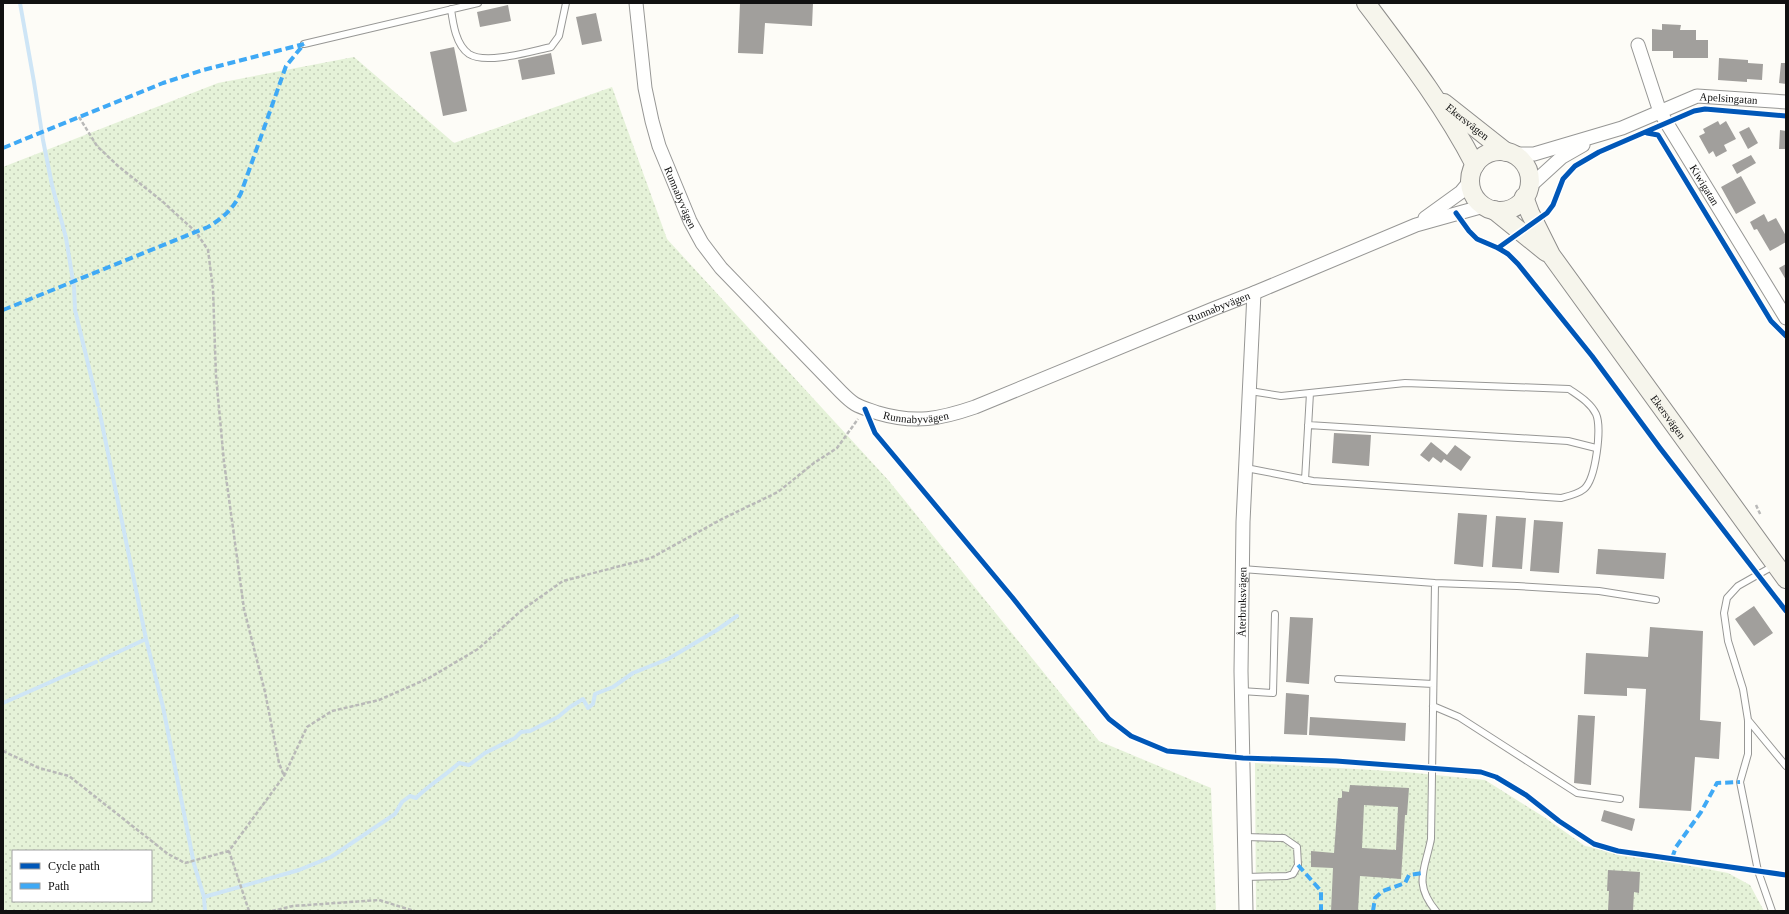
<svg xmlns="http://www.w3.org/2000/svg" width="1789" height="914" font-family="'Times New Roman',serif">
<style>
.grass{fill:url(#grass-dots);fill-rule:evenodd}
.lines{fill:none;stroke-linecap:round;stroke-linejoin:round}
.stream{stroke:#cee5f6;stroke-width:4}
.building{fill:#a19f9c;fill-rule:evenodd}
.lane-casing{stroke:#979795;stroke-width:8}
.street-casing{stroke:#979795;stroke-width:15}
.secondary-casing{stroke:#8e8d8b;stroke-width:20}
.path{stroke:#b9b9b8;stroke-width:2.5;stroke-dasharray:4 2;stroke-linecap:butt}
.lane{stroke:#fffffe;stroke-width:6}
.street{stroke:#fffffe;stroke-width:13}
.secondary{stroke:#f6f5ec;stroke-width:18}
.quiet{stroke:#3fa9f5;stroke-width:4;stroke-dasharray:8 4;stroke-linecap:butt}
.cycleway-casing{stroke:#fff;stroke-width:8}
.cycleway{stroke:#0057b8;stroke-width:5}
.labels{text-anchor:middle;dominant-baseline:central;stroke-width:4;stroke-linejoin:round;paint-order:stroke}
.street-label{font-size:11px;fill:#111;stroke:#fff}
</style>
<defs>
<pattern id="grass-dots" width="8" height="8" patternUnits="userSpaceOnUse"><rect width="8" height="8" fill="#e5f2d8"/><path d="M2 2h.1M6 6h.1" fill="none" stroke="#c3ceb8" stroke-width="1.8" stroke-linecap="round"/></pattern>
</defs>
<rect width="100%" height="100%" fill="#fdfcf7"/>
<!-- grass -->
<path class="grass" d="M 354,57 L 454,143 L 612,87 L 667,239 L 889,481 L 1099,741 L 1211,788 L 1216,911 L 3,911 L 3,167 L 218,83 ZM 13,851 L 151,851 L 151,901 L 13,901 Z
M 1255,763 L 1406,772 L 1485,780 L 1544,817 L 1585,846 L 1728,873 L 1750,885 L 1764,911 L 1256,911 Z"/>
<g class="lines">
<!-- stream -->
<path class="stream" d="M 20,3 L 34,82 L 43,140 L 52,185 L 66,238 L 74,287 L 75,310 L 98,405
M 99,409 L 146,639 L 163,707 L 194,864 L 204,897 L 205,911
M 101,660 L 146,639
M 3,703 L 96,662
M 204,897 L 299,870 L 331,857 L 395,814 L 402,802 L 410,796 L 416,798 C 429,785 445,776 459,763 L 469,765 L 485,753 L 515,738 L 521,732 L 530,731 L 558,717 L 570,707 L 583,699 L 588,708 L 593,704 L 595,694 L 613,687 L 633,673 L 668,659 L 717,630 L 737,616"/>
</g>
<!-- building -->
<path class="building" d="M 740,3 L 813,3 L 812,26 L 765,23 L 763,54 L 738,53 Z
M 508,5 L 511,21 L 480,27 L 477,12 Z
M 596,13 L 602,41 L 582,45 L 576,17 Z
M 1662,24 L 1681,25 L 1680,30 L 1696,30 L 1696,40 L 1708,40 L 1708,58 L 1673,58 L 1673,51 L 1652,51 L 1652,29 L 1662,30 Z
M 454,47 L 467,111 L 443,116 L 430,52 Z
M 551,53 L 555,74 L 522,80 L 518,60 Z
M 1719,58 L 1748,60 L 1748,63 L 1763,64 L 1762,80 L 1747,79 L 1747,82 L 1718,80 Z
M 1781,63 L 1786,63 L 1786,84 L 1779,83 Z
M 1718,121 L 1720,125 L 1726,121 L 1736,139 L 1724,145 L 1727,151 L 1716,157 L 1713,151 L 1709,154 L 1699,136 L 1705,133 L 1703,129 Z
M 1749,127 L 1758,143 L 1748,149 L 1739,132 Z
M 1780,130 L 1786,131 L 1786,149 L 1779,149 Z
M 1751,155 L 1756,163 L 1737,174 L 1732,165 Z
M 1741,176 L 1756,203 L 1736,214 L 1721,187 Z
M 1764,214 L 1768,222 L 1776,218 L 1786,236 L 1786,242 L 1770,251 L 1757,229 L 1754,230 L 1750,222 Z
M 1786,264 L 1786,280 L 1779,268 Z
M 1334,433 L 1371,435 L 1369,466 L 1332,463 Z
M 1431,442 L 1447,455 L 1455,445 L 1471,457 L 1461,471 L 1444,459 L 1441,463 L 1433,457 L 1429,462 L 1420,455 Z
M 1458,513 L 1487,515 L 1483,567 L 1454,564 Z
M 1496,516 L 1526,518 L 1522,569 L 1492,567 Z
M 1534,520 L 1563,522 L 1559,573 L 1530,571 Z
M 1598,549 L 1666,553 L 1664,579 L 1596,574 Z
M 1754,606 L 1773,633 L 1754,646 L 1735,619 Z
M 1290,617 L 1313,618 L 1309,684 L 1286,682 Z
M 1650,627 L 1703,631 L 1700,720 L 1721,722 L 1719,759 L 1695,757 L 1691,811 L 1639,808 L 1646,689 L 1627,688 L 1627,696 L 1584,694 L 1586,653 L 1648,657 Z
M 1286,693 L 1309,695 L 1307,735 L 1284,734 Z
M 1578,715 L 1595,716 L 1591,785 L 1574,783 Z
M 1310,717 L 1406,723 L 1405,741 L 1309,735 Z
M 1350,785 L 1409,788 L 1407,815 L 1405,815 L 1401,879 L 1360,876 L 1358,911 L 1331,911 L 1333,868 L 1311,867 L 1311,851 L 1334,853 L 1338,798 L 1342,798 L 1342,791 L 1349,792 ZM 1364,805 L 1398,807 L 1396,850 L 1362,848 Z
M 1604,810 L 1635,819 L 1632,831 L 1601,821 Z
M 1608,870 L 1640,872 L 1639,893 L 1634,892 L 1633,911 L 1608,911 L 1609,891 L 1607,891 Z"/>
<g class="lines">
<defs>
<path id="lane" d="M 451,9 C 453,24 456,45 469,54 C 486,65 532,51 551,47 L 559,36 L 566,3
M 304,44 L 478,3
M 1308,425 L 1568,441 L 1596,448
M 1246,468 L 1313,481 L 1561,498 C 1569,496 1578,494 1584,489 C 1596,479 1602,427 1596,414 C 1591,403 1579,396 1569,389 L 1405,383 L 1281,396 L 1250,391
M 1305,480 L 1310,393
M 1242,569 L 1435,583 L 1517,586 L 1599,591 L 1656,600
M 1435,583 L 1431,839 C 1425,870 1413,883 1436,911
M 1338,679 L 1433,684
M 1241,691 L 1273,693 L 1275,614
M 1433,706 L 1459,717 L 1577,793 L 1620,799
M 1748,720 L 1786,766
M 1245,837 L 1284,838 L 1297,847 L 1298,865 L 1293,874 L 1287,876 L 1246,877
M 1772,911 L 1758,871 L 1740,782 L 1748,754 L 1748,720 L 1743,689 L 1728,641 L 1724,613 L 1727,598 L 1738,586 L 1775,565"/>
<g id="street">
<path id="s1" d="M 636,3 L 645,88 L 652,121 L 659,146 L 690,221 L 702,243 L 721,268 L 841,392 C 845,396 850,401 855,404 C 862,408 870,410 878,413 C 915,424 940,419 975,407 L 1213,309 L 1254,293 L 1416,225 L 1484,206"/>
<path id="s2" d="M 1638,45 L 1660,112 L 1786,318"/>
<path id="s3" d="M 1513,154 L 1534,154 L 1622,128 L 1697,96 L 1786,102"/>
<path d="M 1528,188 L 1562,157 L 1583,145"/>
<path d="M 1425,218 L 1461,192 L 1470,181"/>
<path id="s4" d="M 1246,911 L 1241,671 L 1243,522 L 1254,293"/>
</g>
<g id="secondary">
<path d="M 1366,3 C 1405,55 1445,107 1475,165"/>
<path id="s5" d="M 1444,103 L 1506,152"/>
<circle cx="1500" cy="181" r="30"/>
<path id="s6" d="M 1524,197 L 1530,213 L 1551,255 L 1786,579"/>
<path d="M 1494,210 L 1546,252"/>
</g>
</defs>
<!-- lane casing -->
<use href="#lane" class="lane-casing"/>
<!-- street casing -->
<use href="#street" class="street-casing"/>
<!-- secondary casing -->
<use href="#secondary" class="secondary-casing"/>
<!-- path -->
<path class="path" d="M 79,117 L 97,146 L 118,166 L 162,201 L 196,232 L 208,250 L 213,289 L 216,376 L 224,462 L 244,609 L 265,692 L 279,763 L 284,776
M 1756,505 L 1761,516
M 3,751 L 39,768 L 69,776 L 168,854 L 185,863 L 229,851
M 249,911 L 229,851 L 284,776 L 307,727 L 332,711 L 379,700 L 429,678 L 478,649 L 522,610 L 563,581 L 651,558 L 722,519 L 778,492 L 814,463 L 837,448 L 858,419
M 272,911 L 293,906 L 379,900 L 414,911"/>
<!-- lane -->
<use href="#lane" class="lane"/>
<!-- street -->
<use href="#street" class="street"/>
<!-- secondary -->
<use href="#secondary" class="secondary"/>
<!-- quiet -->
<path class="quiet" d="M 3,148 L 163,83 L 203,70 L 304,44
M 3,310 L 208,227 C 223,218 233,209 241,193 L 286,66 L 304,44
M 1672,858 L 1676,847 L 1701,812 L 1717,783 L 1740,782
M 1298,865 L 1321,891 L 1321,911
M 1373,911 L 1375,898 L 1383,891 L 1405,883 L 1409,875 L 1422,873"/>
<defs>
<path id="cycleway" d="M 1647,133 L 1658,135 L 1771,321 L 1786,336
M 1456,213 L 1469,231 L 1477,239 L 1498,248 L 1508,254 L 1518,264 L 1592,356 L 1660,448 L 1786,611
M 1498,248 L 1547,213 L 1553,205 L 1563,179 L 1575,166 L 1599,152 L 1694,111 L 1705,109 L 1786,116
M 865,409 L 875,433 L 1012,597 L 1100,708 L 1109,719 L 1131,736 L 1167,751 L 1243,758 L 1336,761 L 1481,772 L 1496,777 L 1526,795 L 1559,821 L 1594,844 L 1618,851 L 1786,875"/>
</defs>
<!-- cycleway casing -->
<use href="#cycleway" class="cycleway-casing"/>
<!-- cycleway -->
<use href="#cycleway" class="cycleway"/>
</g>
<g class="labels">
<!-- street labels -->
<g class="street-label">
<text stroke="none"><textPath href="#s3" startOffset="226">Apelsingatan</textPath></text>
<text stroke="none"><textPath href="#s5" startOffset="30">Ekersvägen</textPath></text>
<text stroke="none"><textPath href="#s2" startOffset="156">Kiwigatan</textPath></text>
<text stroke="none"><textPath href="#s1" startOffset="201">Runnabyvägen</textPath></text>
<text stroke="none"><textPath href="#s1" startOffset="861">Runnabyvägen</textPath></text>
<text stroke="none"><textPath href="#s1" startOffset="537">Runnabyvägen</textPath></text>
<text stroke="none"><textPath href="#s6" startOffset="264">Ekersvägen</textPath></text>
<text stroke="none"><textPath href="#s4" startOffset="309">Återbruksvägen</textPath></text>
</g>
</g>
<!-- border -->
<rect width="1789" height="914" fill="none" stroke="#111111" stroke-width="8"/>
<!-- legend -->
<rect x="12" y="850" width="140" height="52" fill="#ffffff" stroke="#a0a0a0"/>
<rect x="20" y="863" width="20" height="6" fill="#0057b8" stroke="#a0a0a0"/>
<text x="48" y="870" font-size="12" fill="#111111">Cycle path</text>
<rect x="20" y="883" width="20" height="6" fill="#3fa9f5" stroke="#a0a0a0"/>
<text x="48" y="890" font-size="12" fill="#111111">Path</text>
</svg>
